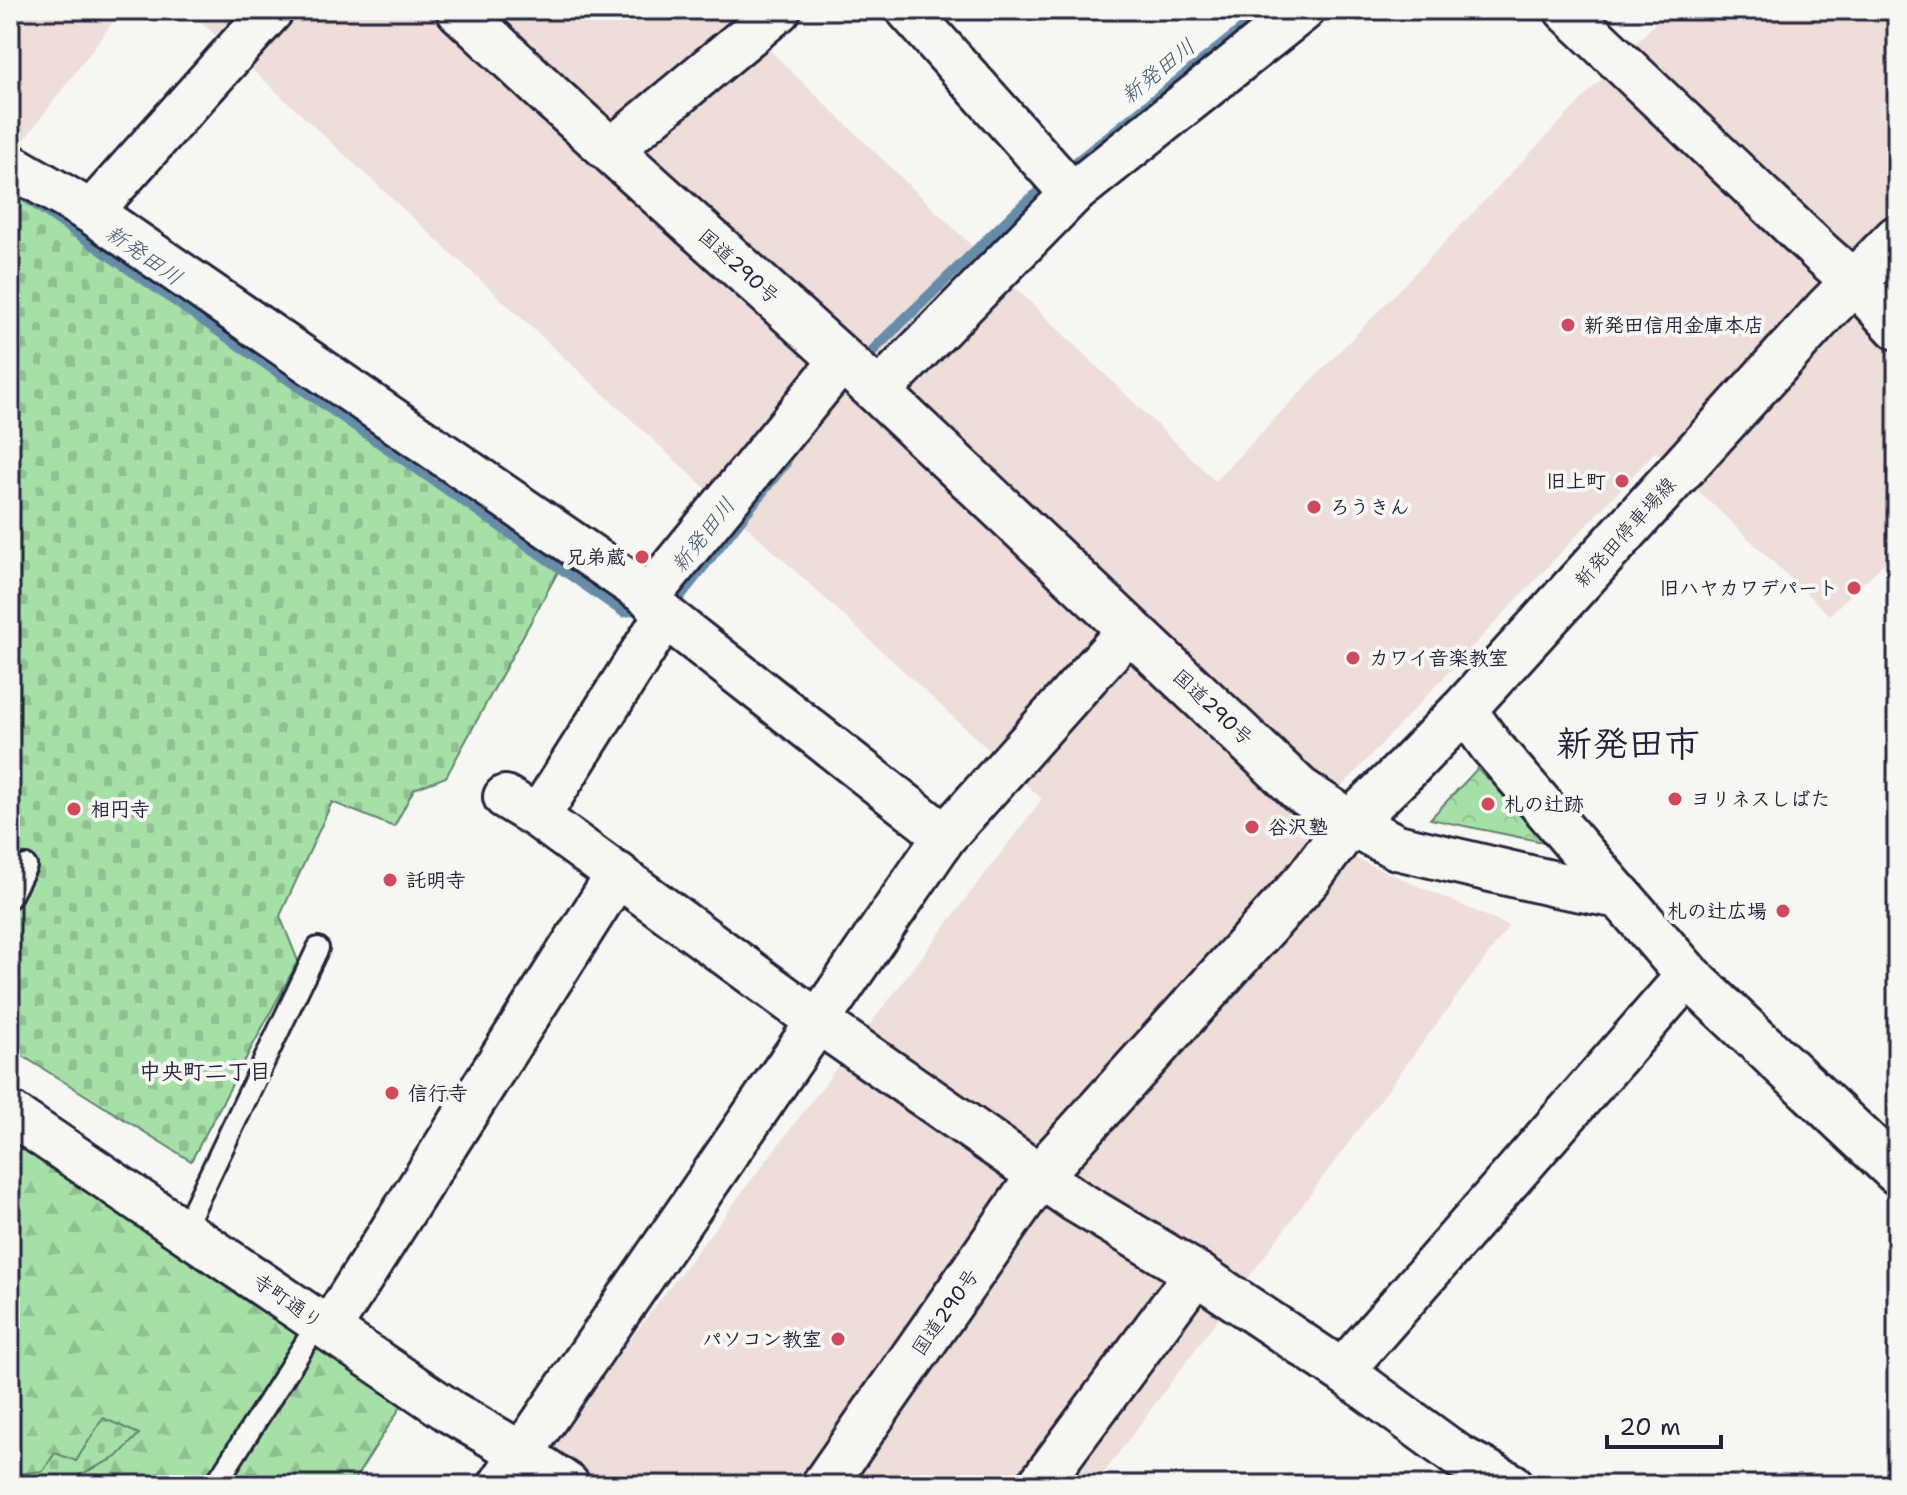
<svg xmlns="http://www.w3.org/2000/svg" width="1907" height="1495" font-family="'Shantell Sans','Klee One',sans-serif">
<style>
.built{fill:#eeddd8}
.forest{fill:url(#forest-firs);stroke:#648271;stroke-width:2}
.cemetery{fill:url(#cemetery-stones);stroke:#648271;stroke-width:2}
.park{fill:url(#park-crowns);stroke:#648271;stroke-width:2}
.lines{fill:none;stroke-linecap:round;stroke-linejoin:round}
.stream{stroke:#658daa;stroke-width:11}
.lane-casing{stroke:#22223b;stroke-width:26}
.street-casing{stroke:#22223b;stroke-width:48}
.secondary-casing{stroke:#22223b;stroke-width:50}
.primary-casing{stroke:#22223b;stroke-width:50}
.highway-casing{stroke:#22223b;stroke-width:50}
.lane{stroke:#f6f6f2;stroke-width:20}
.street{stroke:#f6f6f2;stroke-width:42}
.secondary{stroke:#f6f6f2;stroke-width:44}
.primary{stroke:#f6f6f2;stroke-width:44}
.highway{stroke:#f6f6f2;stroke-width:44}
.poi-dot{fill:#d1495b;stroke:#f6f6f2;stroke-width:3}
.labels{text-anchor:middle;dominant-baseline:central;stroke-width:8;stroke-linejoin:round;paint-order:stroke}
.street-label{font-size:20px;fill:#22223b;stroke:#f6f6f2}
.poi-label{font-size:20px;font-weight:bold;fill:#22223b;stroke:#f6f6f2;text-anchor:start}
.water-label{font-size:22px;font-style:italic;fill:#445872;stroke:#f6f6f2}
.neighbourhood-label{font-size:22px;font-weight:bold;fill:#22223b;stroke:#f6f6f2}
.town-label{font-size:36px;font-weight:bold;fill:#22223b;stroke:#f6f6f2}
</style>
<defs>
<pattern id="forest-firs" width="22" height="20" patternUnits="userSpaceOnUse" patternTransform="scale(2)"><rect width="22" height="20" fill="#a5e1a7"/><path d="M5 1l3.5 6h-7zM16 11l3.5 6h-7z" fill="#8ec191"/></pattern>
<pattern id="cemetery-stones" width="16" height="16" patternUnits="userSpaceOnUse" patternTransform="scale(2)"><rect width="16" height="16" fill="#a5e1a7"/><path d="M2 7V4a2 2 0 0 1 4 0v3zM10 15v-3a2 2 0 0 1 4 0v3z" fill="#8ec191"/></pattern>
<pattern id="park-crowns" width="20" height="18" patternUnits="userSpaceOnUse" patternTransform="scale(2)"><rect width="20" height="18" fill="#a5e1a7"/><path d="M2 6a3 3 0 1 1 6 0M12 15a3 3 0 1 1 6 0" fill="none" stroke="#8ec191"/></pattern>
</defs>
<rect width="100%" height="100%" fill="#f6f6f2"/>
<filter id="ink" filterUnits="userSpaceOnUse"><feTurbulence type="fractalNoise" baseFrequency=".0125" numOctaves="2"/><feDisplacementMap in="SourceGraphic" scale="16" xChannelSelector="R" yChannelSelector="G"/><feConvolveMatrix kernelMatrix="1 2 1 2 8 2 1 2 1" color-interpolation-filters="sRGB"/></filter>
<g filter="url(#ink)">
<!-- built -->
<path class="built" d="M 10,10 L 122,10 L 10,159 Z
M 188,10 L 728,10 L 1215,481 L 1668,10 L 1897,10 L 1897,551 L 1829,615 L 1656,451 L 1298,833 L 1509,926 L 1095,1485 L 519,1485 L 1042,799 Z"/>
<!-- forest -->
<path class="forest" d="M 10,1114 L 414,1386 L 351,1485 L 10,1485 Z"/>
<!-- cemetery -->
<path class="cemetery" d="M 21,194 L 560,568 L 446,777 L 414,789 L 394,827 L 332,802 L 280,916 L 298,961 L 191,1161 L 10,1048 L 10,198 Z
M 103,1418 L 139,1434 L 117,1457 L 59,1485 L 10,1485 L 10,1464 L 17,1474 L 43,1471 L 55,1453 L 76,1461 Z"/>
<!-- park -->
<path class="park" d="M 1477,769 L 1514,800 L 1548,843 L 1430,819 Z"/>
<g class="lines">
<!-- stream -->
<path class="stream" d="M 10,197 L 21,194 L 624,612 L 646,607
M 861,366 L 877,346 L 1023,205 L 1266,10
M 667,603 L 676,601 L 786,462"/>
<defs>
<path id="lane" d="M 10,897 L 26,866
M 184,1229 L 318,948
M 215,1485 L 319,1322"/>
<path id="street" d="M 908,10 L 1072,194
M 1566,10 L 1822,254 L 1855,283 L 1897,328
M 611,150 L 779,10
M 10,165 L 91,212 L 649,596 L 842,360
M 91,212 L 272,10
M 878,392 L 1072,194 L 1303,10
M 649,596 L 665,616 L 945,836
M 1464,709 L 1491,746 L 1620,896
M 505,797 L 538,817 L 817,1021 L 1076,1201 L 1196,1273 L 1342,1371 L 1458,1456 L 1512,1485
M 538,817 L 665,616
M 10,1113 L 451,1412 L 521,1453 L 568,1485
M 329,1329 L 618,874
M 1342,1371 L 1688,975
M 500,1485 L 945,836 L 1130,629
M 1039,1485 L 1196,1273"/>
<path id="secondary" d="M 1350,823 L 1397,847 L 1555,884 L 1620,896 L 1688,975 L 1897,1172"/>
<path id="primary" d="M 1350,823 L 1406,769 L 1464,709 L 1826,310 L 1897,238"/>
<path id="highway" d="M 459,10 L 555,100 L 878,392 L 1299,789 L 1350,823 L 1308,879 L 1040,1175 L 824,1485"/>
</defs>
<!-- lane casing -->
<use href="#lane" class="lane-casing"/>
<!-- street casing -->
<use href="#street" class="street-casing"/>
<!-- secondary casing -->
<use href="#secondary" class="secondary-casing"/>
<!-- primary casing -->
<use href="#primary" class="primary-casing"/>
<!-- highway casing -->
<use href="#highway" class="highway-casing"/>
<!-- lane -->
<use href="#lane" class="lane"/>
<!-- street -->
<use href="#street" class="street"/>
<!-- secondary -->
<use href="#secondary" class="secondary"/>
<!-- primary -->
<use href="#primary" class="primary"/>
<!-- highway -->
<use href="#highway" class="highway"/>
</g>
</g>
<!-- markers -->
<g class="poi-dot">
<circle cx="1568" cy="325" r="8"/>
<circle cx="1622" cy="481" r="8"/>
<circle cx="1314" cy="507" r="8"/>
<circle cx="642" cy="557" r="8"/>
<circle cx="1854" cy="588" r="8"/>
<circle cx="1353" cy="658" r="8"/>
<circle cx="1675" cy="799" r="8"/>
<circle cx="1488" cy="804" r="8"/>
<circle cx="74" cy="809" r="8"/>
<circle cx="1252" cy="827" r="8"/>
<circle cx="390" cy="880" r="8"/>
<circle cx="1783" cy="911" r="8"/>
<circle cx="392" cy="1093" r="8"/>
<circle cx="838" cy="1339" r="8"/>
</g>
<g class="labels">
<!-- street labels -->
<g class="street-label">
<text transform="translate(739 266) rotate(42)">国道290号</text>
<text transform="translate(1625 532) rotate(-48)">新発田停車場線</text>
<text transform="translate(1213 707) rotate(43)">国道290号</text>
<text transform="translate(288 1301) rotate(35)">寺町通り</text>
<text transform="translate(945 1312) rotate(-55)">国道290号</text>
</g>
<!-- poi labels -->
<g class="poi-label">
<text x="1584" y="325">新発田信用金庫本店</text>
<text x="1606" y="481" text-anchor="end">旧上町</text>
<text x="1330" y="507">ろうきん</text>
<text x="626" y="557" text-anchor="end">兄弟蔵</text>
<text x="1838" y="588" text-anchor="end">旧ハヤカワデパート</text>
<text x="1369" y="658">カワイ音楽教室</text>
<text x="1691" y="799">ヨリネスしばた</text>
<text x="1504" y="804">札の辻跡</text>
<text x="90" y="809">相円寺</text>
<text x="1268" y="827">谷沢塾</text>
<text x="406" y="880">託明寺</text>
<text x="1767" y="911" text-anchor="end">札の辻広場</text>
<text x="408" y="1093">信行寺</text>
<text x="822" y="1339" text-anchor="end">パソコン教室</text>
</g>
<!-- water labels -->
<g class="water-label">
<text transform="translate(1158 71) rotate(-39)">新発田川</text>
<text transform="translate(144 255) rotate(35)">新発田川</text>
<text transform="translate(703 535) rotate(-52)">新発田川</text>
</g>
<!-- neighbourhood labels -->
<g class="neighbourhood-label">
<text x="205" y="1071">中央町二丁目</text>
</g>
<!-- town labels -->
<g class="town-label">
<text x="1628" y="743">新発田市</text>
</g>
</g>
<!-- margin -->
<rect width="1907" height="1495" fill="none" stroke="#f6f6f2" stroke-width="40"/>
<rect x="20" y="20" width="1867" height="1455" fill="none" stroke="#22223b" stroke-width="3" filter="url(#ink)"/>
<!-- scale -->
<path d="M1607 1435v12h114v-12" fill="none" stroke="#22223b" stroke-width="4"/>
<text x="1619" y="1435" font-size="24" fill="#22223b" stroke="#f6f6f2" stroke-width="6" paint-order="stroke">20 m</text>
</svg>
